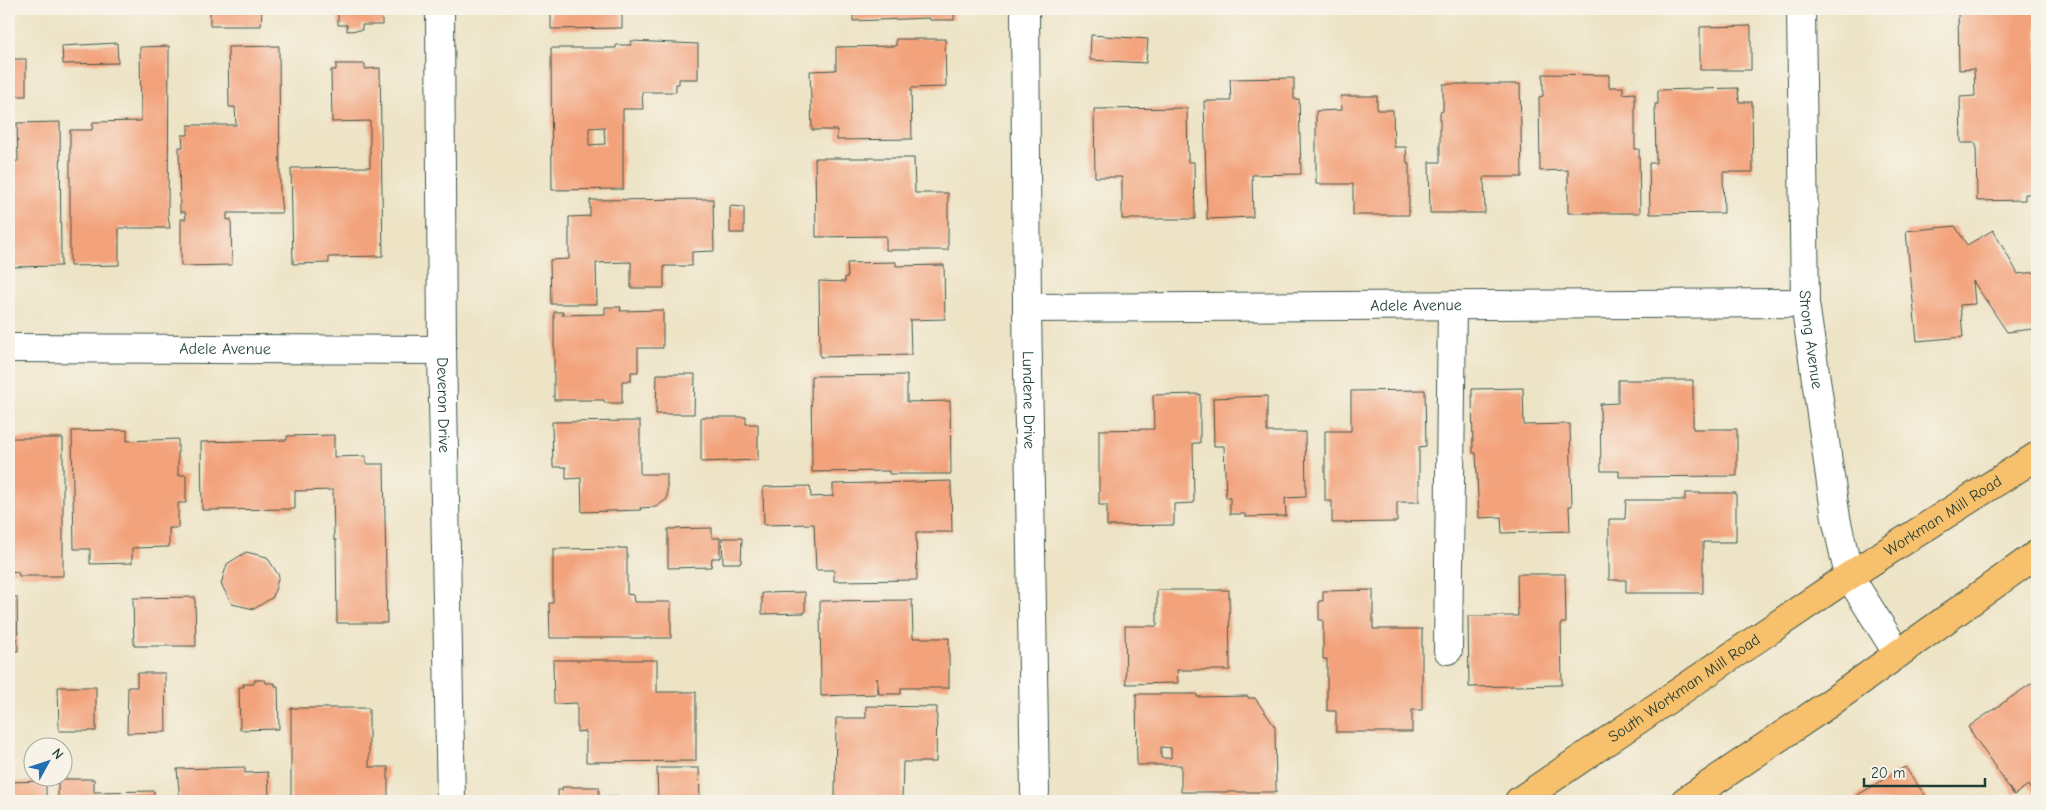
<svg xmlns="http://www.w3.org/2000/svg" width="2046" height="810" font-family="'Comic Neue',sans-serif">
<style>
.building{fill:#f3a37b;fill-rule:evenodd}
.lines{fill:none;stroke-linecap:round;stroke-linejoin:round}
.minor-casing{stroke:#3e564a;stroke-width:30}
.major-casing{stroke:#3e564a;stroke-width:30}
.minor{stroke:#fff;stroke-width:28}
.major{stroke:#f7c06c;stroke-width:28}
.labels{text-anchor:middle;dominant-baseline:central;stroke-width:5;stroke-linejoin:round;paint-order:stroke}
.street-label{font-size:16px;fill:#1f3d34;stroke:#f7f3e8}
</style>
<rect width="100%" height="100%" fill="#f7f3e8"/>
<filter id="ink" filterUnits="userSpaceOnUse"><feTurbulence type="fractalNoise" baseFrequency=".02" numOctaves="2"/><feDisplacementMap in="SourceGraphic" scale="10" xChannelSelector="R" yChannelSelector="G"/><feConvolveMatrix kernelMatrix="1 2 1 2 8 2 1 2 1" color-interpolation-filters="sRGB"/></filter>
<filter id="wash" filterUnits="userSpaceOnUse"><feTurbulence type="fractalNoise" baseFrequency=".0096" numOctaves="4" result="noise"/><feDisplacementMap in="SourceGraphic" scale="20" xChannelSelector="R" yChannelSelector="G"/><feGaussianBlur stdDeviation="1.12" result="paint"/><feColorMatrix in="noise" values="0 0 0 0 0 0 0 0 0 0 0 0 0 0 0 0 0 1.4 0 .05"/><feComposite in="paint" operator="in"/></filter>
<g filter="url(#wash)">
<rect width="100%" height="100%" fill="#ede3c5"/>
<g id="blocks">
<!-- building -->
<path class="building" d="M 210,9 L 262,9 L 261,26 L 210,26 Z
M 338,9 L 382,9 L 382,25 L 362,25 L 362,30 L 347,31 L 347,25 L 338,25 Z
M 551,9 L 622,9 L 622,28 L 551,29 Z
M 853,9 L 954,9 L 954,20 L 930,20 L 929,18 L 853,21 Z
M 1958,9 L 2037,9 L 2037,194 L 2025,194 L 2025,200 L 1977,201 L 1976,143 L 1961,143 L 1960,97 L 1975,96 L 1974,69 L 1959,70 Z
M 1751,26 L 1751,70 L 1700,70 L 1700,27 Z
M 1091,35 L 1148,39 L 1146,63 L 1090,60 Z
M 896,39 L 945,39 L 946,87 L 911,88 L 912,139 L 837,140 L 837,130 L 812,130 L 810,71 L 836,70 L 836,47 L 896,46 Z
M 631,41 L 698,44 L 698,79 L 679,79 L 679,84 L 676,84 L 676,92 L 642,92 L 643,109 L 623,109 L 623,189 L 552,190 L 551,48 L 616,48 L 616,45 L 631,45 ZM 604,127 L 605,144 L 589,145 L 589,128 Z
M 117,43 L 118,63 L 63,64 L 62,46 Z
M 169,46 L 168,215 L 170,228 L 119,228 L 119,265 L 70,266 L 70,130 L 92,130 L 93,122 L 141,121 L 140,47 Z
M 279,46 L 280,194 L 282,213 L 227,213 L 227,220 L 231,219 L 232,265 L 181,266 L 181,219 L 186,219 L 185,212 L 180,212 L 179,147 L 183,147 L 182,135 L 188,135 L 188,125 L 236,125 L 235,107 L 229,107 L 228,47 Z
M 9,59 L 26,59 L 26,96 L 9,96 Z
M 336,64 L 365,64 L 365,69 L 380,68 L 383,256 L 329,257 L 329,263 L 293,264 L 291,168 L 370,167 L 370,121 L 332,122 L 331,70 L 336,70 Z
M 1543,74 L 1609,75 L 1609,87 L 1623,87 L 1623,94 L 1635,93 L 1635,149 L 1639,149 L 1640,213 L 1568,213 L 1568,170 L 1540,171 L 1539,97 L 1543,96 Z
M 1294,78 L 1294,99 L 1299,99 L 1301,174 L 1252,175 L 1253,217 L 1207,219 L 1204,101 L 1231,101 L 1230,79 Z
M 1443,84 L 1520,84 L 1522,177 L 1484,177 L 1485,213 L 1430,213 L 1429,162 L 1440,162 L 1440,112 L 1443,111 Z
M 1738,88 L 1739,102 L 1752,102 L 1753,172 L 1723,172 L 1724,213 L 1650,214 L 1649,163 L 1656,163 L 1655,104 L 1658,104 L 1658,90 Z
M 1341,96 L 1377,96 L 1377,110 L 1393,110 L 1394,147 L 1406,147 L 1407,164 L 1409,164 L 1409,215 L 1353,215 L 1353,184 L 1316,184 L 1316,111 L 1342,110 Z
M 1187,108 L 1188,162 L 1194,162 L 1195,219 L 1122,219 L 1122,177 L 1095,177 L 1094,109 Z
M 60,122 L 61,266 L 9,267 L 9,162 L 18,161 L 17,123 Z
M 815,158 L 914,158 L 915,193 L 948,193 L 948,250 L 886,250 L 886,236 L 816,237 Z
M 713,199 L 714,251 L 692,252 L 692,266 L 664,266 L 664,288 L 631,288 L 631,262 L 596,263 L 597,304 L 551,304 L 550,260 L 569,259 L 569,217 L 590,216 L 590,200 Z
M 730,206 L 744,207 L 744,233 L 730,233 Z
M 1955,226 L 1967,245 L 1993,230 L 2018,274 L 2037,272 L 2037,346 L 2035,347 L 2033,329 L 2007,332 L 1973,281 L 1975,304 L 1960,305 L 1963,337 L 1917,341 L 1906,231 Z
M 896,262 L 896,266 L 944,265 L 945,319 L 910,320 L 911,355 L 820,357 L 819,281 L 845,282 L 845,277 L 848,277 L 847,263 Z
M 605,307 L 621,307 L 620,311 L 663,310 L 663,348 L 638,348 L 638,372 L 631,372 L 631,381 L 622,381 L 622,403 L 604,403 L 604,400 L 554,400 L 554,312 L 563,312 L 562,315 L 605,314 Z
M 657,374 L 695,374 L 694,414 L 656,414 Z
M 907,375 L 907,402 L 950,401 L 951,474 L 889,474 L 889,471 L 812,472 L 811,376 Z
M 1618,380 L 1693,380 L 1693,429 L 1737,429 L 1737,476 L 1619,477 L 1619,471 L 1601,471 L 1600,404 L 1618,403 Z
M 1523,388 L 1524,425 L 1570,424 L 1572,506 L 1569,506 L 1570,531 L 1502,533 L 1501,517 L 1479,518 L 1476,453 L 1473,453 L 1472,389 Z
M 1425,390 L 1426,446 L 1419,447 L 1419,502 L 1397,502 L 1397,522 L 1332,523 L 1332,501 L 1325,501 L 1325,431 L 1351,431 L 1351,391 Z
M 1200,394 L 1200,443 L 1193,443 L 1194,503 L 1174,504 L 1174,525 L 1107,526 L 1107,505 L 1099,505 L 1099,430 L 1154,429 L 1153,395 Z
M 1267,396 L 1267,432 L 1305,432 L 1306,497 L 1285,498 L 1286,516 L 1245,517 L 1245,514 L 1230,514 L 1230,498 L 1226,498 L 1224,446 L 1214,446 L 1213,398 Z
M 701,417 L 746,417 L 746,424 L 758,424 L 758,460 L 701,462 Z
M 640,421 L 640,474 L 667,474 L 667,499 L 656,507 L 640,508 L 641,510 L 582,512 L 581,478 L 566,479 L 566,467 L 553,467 L 552,422 Z
M 127,430 L 127,441 L 178,439 L 178,475 L 186,475 L 186,503 L 178,503 L 178,528 L 169,528 L 169,547 L 132,548 L 132,563 L 90,564 L 90,549 L 74,549 L 72,431 Z
M 334,435 L 334,457 L 366,456 L 366,464 L 384,464 L 387,623 L 337,623 L 336,540 L 334,540 L 333,490 L 295,491 L 295,509 L 202,510 L 201,442 L 287,440 L 287,436 Z
M 9,438 L 63,438 L 63,576 L 19,576 L 18,572 L 9,571 Z
M 951,481 L 952,532 L 916,532 L 917,580 L 834,581 L 834,570 L 816,570 L 814,524 L 764,525 L 763,487 L 810,486 L 811,497 L 833,496 L 833,484 Z
M 1685,493 L 1736,493 L 1736,542 L 1703,542 L 1703,593 L 1626,593 L 1626,580 L 1609,580 L 1609,519 L 1625,519 L 1626,500 L 1685,500 Z
M 712,528 L 712,538 L 720,538 L 720,558 L 712,558 L 711,567 L 668,568 L 668,529 Z
M 722,538 L 742,538 L 741,563 L 723,563 Z
M 627,548 L 627,594 L 633,595 L 634,602 L 671,602 L 671,638 L 550,638 L 549,603 L 553,603 L 553,549 Z
M 246,552 L 267,557 L 279,576 L 273,597 L 254,609 L 232,604 L 221,584 L 227,564 Z
M 1517,574 L 1565,574 L 1566,623 L 1561,623 L 1562,685 L 1469,687 L 1468,616 L 1518,616 Z
M 1157,590 L 1229,590 L 1230,670 L 1177,670 L 1178,683 L 1126,684 L 1125,626 L 1157,626 Z
M 1373,590 L 1373,629 L 1422,629 L 1422,710 L 1412,710 L 1412,732 L 1336,732 L 1336,711 L 1327,711 L 1327,659 L 1323,659 L 1323,620 L 1319,620 L 1319,601 L 1323,601 L 1323,591 Z
M 805,592 L 805,613 L 762,614 L 762,593 Z
M 9,597 L 17,597 L 18,651 L 9,651 Z
M 195,597 L 196,646 L 134,646 L 133,598 Z
M 912,600 L 913,638 L 949,638 L 949,688 L 901,688 L 901,694 L 879,694 L 877,678 L 877,694 L 821,696 L 820,601 Z
M 553,660 L 657,660 L 657,692 L 696,692 L 696,761 L 586,762 L 586,731 L 577,732 L 577,703 L 554,704 Z
M 137,673 L 165,673 L 166,732 L 127,733 L 128,687 L 137,687 Z
M 254,680 L 265,680 L 266,683 L 275,683 L 275,686 L 278,686 L 279,729 L 240,730 L 239,687 L 244,687 L 243,684 L 254,684 Z
M 2032,683 L 2037,690 L 2037,794 L 2035,796 L 2028,785 L 2014,795 L 1968,727 Z
M 58,687 L 96,687 L 96,731 L 59,731 Z
M 1136,694 L 1197,694 L 1197,697 L 1248,696 L 1248,698 L 1255,698 L 1275,727 L 1276,792 L 1181,792 L 1181,765 L 1137,765 ZM 1161,747 L 1171,748 L 1171,758 L 1161,758 Z
M 866,706 L 937,707 L 936,762 L 903,762 L 902,801 L 835,800 L 836,718 L 866,718 Z
M 291,708 L 369,708 L 369,767 L 388,767 L 388,801 L 291,801 Z
M 245,767 L 245,773 L 268,772 L 269,796 L 266,796 L 266,801 L 180,801 L 177,769 Z
M 1905,767 L 1929,801 L 1855,801 L 1858,799 L 1856,796 Z
M 657,768 L 699,768 L 700,801 L 658,801 Z
M 58,779 L 94,779 L 94,792 L 154,791 L 154,801 L 61,801 L 61,799 L 58,799 Z
M 46,781 L 46,801 L 9,801 L 9,782 Z
M 562,787 L 599,787 L 599,797 L 622,797 L 622,801 L 558,801 L 558,790 L 562,790 Z"/>
</g>
</g>
<g filter="url(#ink)">
<use href="#blocks" fill-opacity="0" stroke="#3e564a" stroke-width="1"/>
<g class="lines">
<defs>
<g id="minor">
<path id="s1" d="M 440,9 L 442,350 L 451,801"/>
<path id="s2" d="M 1025,9 L 1027,308 L 1035,792"/>
<path id="s3" d="M 1801,9 L 1805,303 L 1836,518 L 1849,576 L 1898,654"/>
<path id="s4" d="M 1027,308 L 1805,303"/>
<path id="s5" d="M 9,348 L 442,350"/>
<path d="M 1448,650 L 1452,305"/>
</g>
<g id="major">
<path id="s6" d="M 1519,801 L 1849,576 L 2037,456"/>
<path d="M 1685,801 L 1827,705 L 2037,554"/>
</g>
</defs>
<!-- minor casing -->
<use href="#minor" class="minor-casing"/>
<!-- major casing -->
<use href="#major" class="major-casing"/>
<!-- minor -->
<use href="#minor" class="minor"/>
<!-- major -->
<use href="#major" class="major"/>
</g>
</g>
<g class="labels">
<!-- street labels -->
<g class="street-label">
<text stroke="none"><textPath href="#s4" startOffset="389">Adele Avenue</textPath></text>
<text stroke="none"><textPath href="#s3" startOffset="331">Strong Avenue</textPath></text>
<text stroke="none"><textPath href="#s5" startOffset="216">Adele Avenue</textPath></text>
<text stroke="none"><textPath href="#s2" startOffset="391">Lundene Drive</textPath></text>
<text stroke="none"><textPath href="#s1" startOffset="396">Deveron Drive</textPath></text>
<text stroke="none"><textPath href="#s6" startOffset="511">Workman Mill Road</textPath></text>
<text stroke="none"><textPath href="#s6" startOffset="200">South Workman Mill Road</textPath></text>
</g>
</g>
<!-- margin -->
<rect width="2046" height="810" fill="none" stroke="#f7f3e8" stroke-width="30"/>
<!-- north arrow -->
<g transform="translate(48 762) rotate(50)"><circle r="24" fill="#f7f3e8" stroke="#a1aaa0"/>
<path d="M0-4L9 19L0 12L-9 19Z" fill="#1f6fb2"/>
<text y="-8" font-size="14" font-weight="bold" text-anchor="middle" fill="#1f3d34">N</text>
</g>
<!-- scale -->
<path d="M1864 778v8h121v-8" fill="none" stroke="#1f3d34" stroke-width="2.5"/>
<text x="1871" y="778" font-size="15" fill="#1f3d34" stroke="#f7f3e8" stroke-width="4" paint-order="stroke">20 m</text>
</svg>
